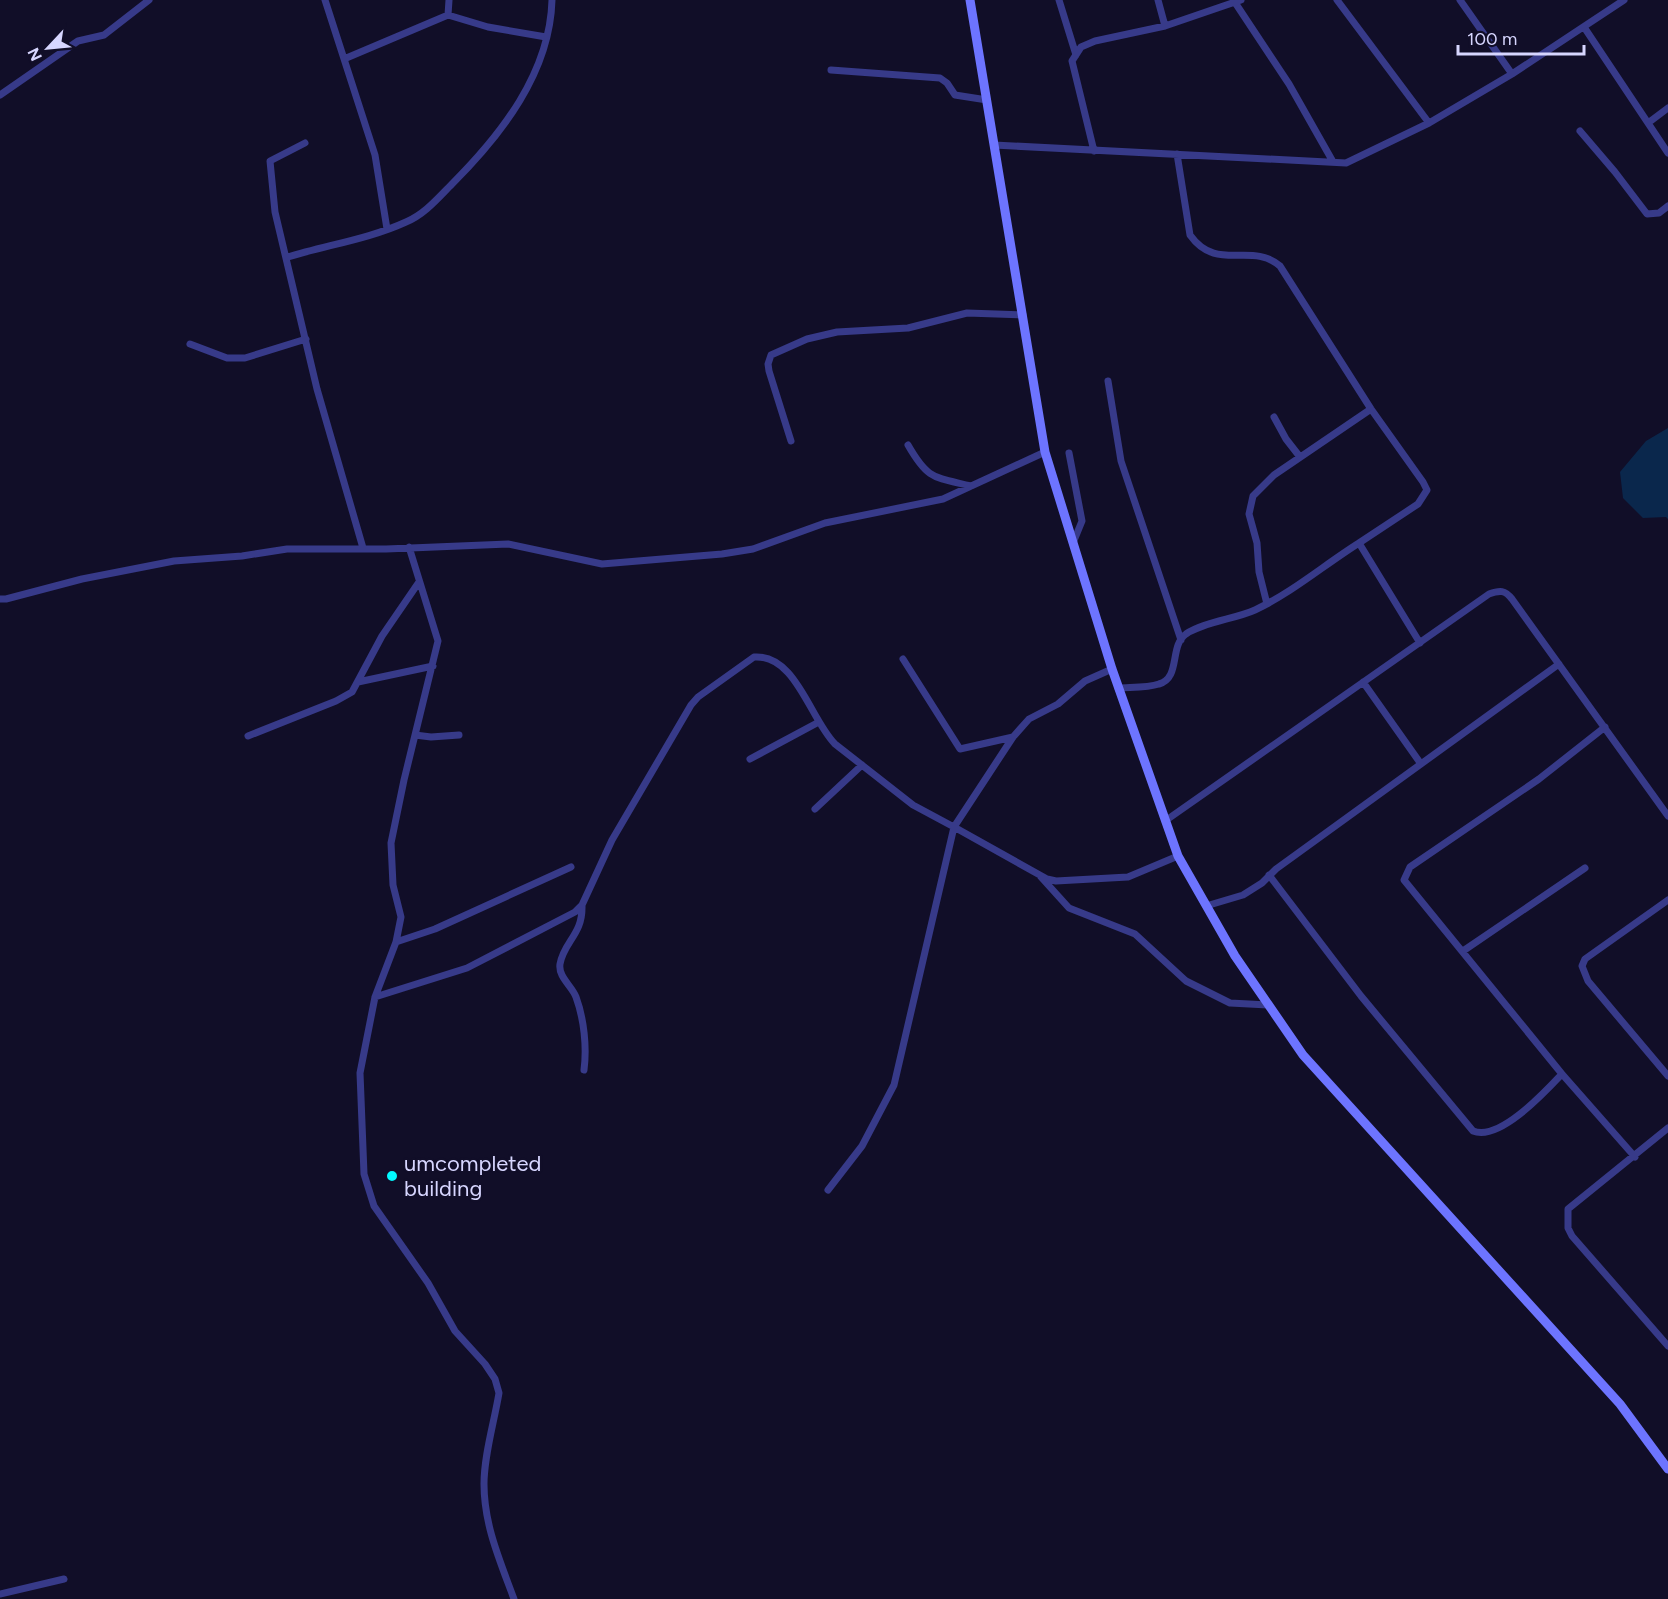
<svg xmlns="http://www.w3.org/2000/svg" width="1668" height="1599" font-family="Figtree,sans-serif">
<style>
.water{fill:#0a274c}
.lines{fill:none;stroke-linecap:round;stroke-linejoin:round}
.minor{stroke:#373a89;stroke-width:7}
.secondary{stroke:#6d74ff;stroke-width:9}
.poi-dot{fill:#02f9ff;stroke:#110e28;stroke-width:2}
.labels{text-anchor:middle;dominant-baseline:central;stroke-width:4.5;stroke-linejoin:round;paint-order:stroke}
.poi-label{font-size:22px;fill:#d7d6ff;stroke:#110e28;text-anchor:start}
</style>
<rect width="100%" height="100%" fill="#110e28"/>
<!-- water -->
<path class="water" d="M 1668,428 L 1668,519 L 1666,517 L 1643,518 L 1623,498 L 1620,472 L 1646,441 Z"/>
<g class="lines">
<!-- minor -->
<path class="minor" d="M 325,0 L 375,155 L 387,229
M 1059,0 L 1076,55
M 1158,0 L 1165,26
M 1337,0 L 1429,123
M 1460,0 L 1512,74
M 1236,4 L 1289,84 L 1332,160
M 448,15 L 488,27 L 546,37
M 1584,27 L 1668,153
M 344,59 L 448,15 L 449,0
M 831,70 L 940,78 L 947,83 L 955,95 L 987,100
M 0,95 L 78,41 L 104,35 L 149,0
M 1648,123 L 1668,108
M 1580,131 L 1615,172 L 1647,214 L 1659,213 L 1668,206
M 305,143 L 270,161 L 275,212 L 317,389 L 363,548
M 994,145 L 1346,163 L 1429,123 L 1512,74 L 1624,0
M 1094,151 L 1072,61 L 1081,47 L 1095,41 L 1165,26 L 1241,0
M 1177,154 L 1190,235 C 1217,273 1251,241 1280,266 L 1371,409 L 1423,482 L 1427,490 L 1418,504 L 1359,543 L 1420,643
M 288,257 C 327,245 369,239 406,222 C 425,214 438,198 452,184 C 501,135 550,73 552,0
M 190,344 L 227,358 L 245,358 L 306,339
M 1108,381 L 1121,461 L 1181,640
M 1274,417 L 1286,439 L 1300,457
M 791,441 L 769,371 L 768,364 L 771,355 L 807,339 L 837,332 L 908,328 L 967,313 L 1023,315
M 908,445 C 928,480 934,477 971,486
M 1069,453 L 1082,521 L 1073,543
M 409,547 L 438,641 L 404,780 L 391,843 L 393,885 L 401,917 L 396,942 L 375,997 L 360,1073 L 364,1174 L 374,1206 L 428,1283 L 455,1331 L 485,1364 L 495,1379 L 499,1393 C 494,1423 484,1455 484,1484 C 484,1525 500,1561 514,1599
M 0,599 L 6,599 L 82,579 L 174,561 L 242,556 L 287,549 L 386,549 L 508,544 L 602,564 L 722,554 L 753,549 L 825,523 L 943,499 L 1045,452
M 1267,604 L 1259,572 L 1257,543 L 1249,514 L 1253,496 L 1274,475 L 1371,409
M 903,659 L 960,749 L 1013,737
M 358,682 L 433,666
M 1363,682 L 1421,764
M 1118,688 C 1131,687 1147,688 1159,684 C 1181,678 1169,646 1186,634 C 1204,622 1235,619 1255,610 C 1293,592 1324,565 1359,543
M 1605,727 L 1539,779 L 1410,867 L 1404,880 L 1562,1074 L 1635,1157
M 415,735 L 431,737 L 459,735
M 248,736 L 336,701 L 352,692 L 382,636 L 419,582
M 750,759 L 817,723
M 815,809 L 862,765
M 1165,821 L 1489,594 C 1500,590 1505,590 1512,599 L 1668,816
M 1269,875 L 1361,996 L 1473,1131 C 1499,1142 1545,1092 1562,1074
M 1041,877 L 1069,908 L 1135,934 L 1186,981 L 1230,1003 L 1268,1005
M 1668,900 L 1585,959 L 1582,966 L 1588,981 L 1668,1076
M 582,905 C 583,935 564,941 560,964 C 558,977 572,986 576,997 C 584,1019 587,1047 584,1070
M 1206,906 L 1243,895 L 1262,883 L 1276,869 L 1559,664
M 396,942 L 435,929 L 571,867
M 1463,951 L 1585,868
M 375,997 L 467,968 L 575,912 L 582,905 L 612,840 L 691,705 L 698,697 L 754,657 C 796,654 810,719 835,744 L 913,805 L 954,827 L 1013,737 L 1029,719 L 1058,704 L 1085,681 L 1112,669
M 1668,1128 L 1568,1209 L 1568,1228 L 1572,1236 L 1668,1346
M 828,1190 L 862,1146 L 894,1085 L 954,827 L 1047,879 L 1056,881 L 1128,877 L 1178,856
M 0,1594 L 64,1579"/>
<!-- secondary -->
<path class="secondary" d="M 970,0 L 1045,452 L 1112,669 L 1178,856 L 1235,956 L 1303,1055 L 1620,1404 L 1668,1469"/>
</g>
<!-- markers -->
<circle class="poi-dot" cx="392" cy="1176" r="6"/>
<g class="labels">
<!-- poi labels -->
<g class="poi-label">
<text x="404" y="1163">umcompleted<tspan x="404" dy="25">building</tspan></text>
</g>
</g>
<!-- north arrow -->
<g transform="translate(48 48) rotate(244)" stroke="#110e28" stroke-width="4.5" paint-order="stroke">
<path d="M0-4.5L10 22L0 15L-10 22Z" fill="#d7d6ff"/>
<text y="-9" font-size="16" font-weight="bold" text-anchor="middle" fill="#d7d6ff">N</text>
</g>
<!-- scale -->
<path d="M1458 45v9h126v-9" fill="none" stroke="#d7d6ff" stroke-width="3"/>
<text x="1467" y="45" font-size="18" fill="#d7d6ff" stroke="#110e28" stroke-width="4.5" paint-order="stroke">100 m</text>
</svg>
